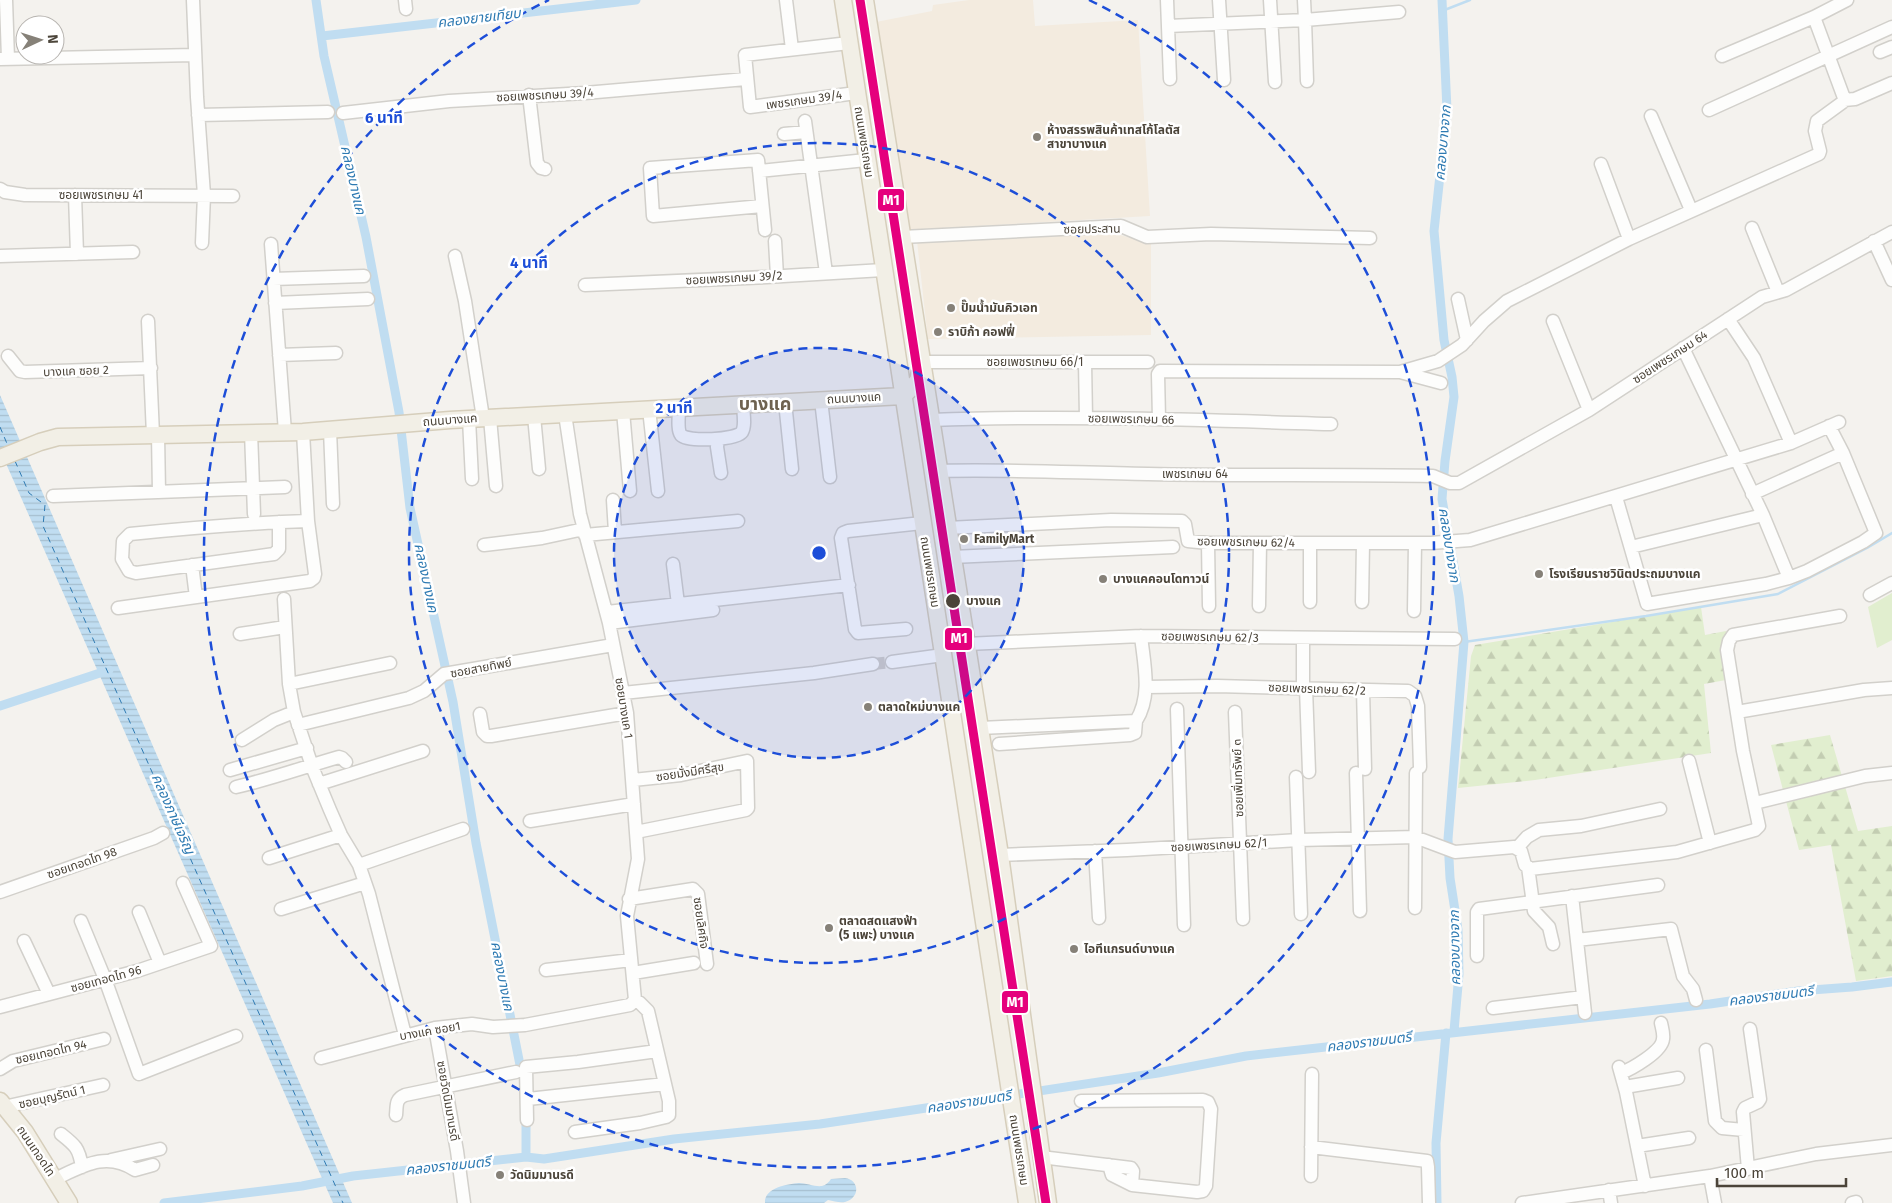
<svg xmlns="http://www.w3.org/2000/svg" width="1892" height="1203" font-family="'Fira Sans','Noto Sans Thai',sans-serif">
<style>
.commercial{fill:#f3ebdf}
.green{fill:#e1eecf}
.forest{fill:url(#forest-firs)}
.water{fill:url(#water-rules)}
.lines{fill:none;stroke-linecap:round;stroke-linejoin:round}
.stream{stroke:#c0ddf1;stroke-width:2.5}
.canal{stroke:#c0ddf1;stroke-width:9}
.ferry{stroke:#2e7ab2;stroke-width:1;stroke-dasharray:6 5;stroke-linecap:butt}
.minor-tunnel{stroke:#d2cfca;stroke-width:12;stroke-dasharray:12 6;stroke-linecap:butt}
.minor-casing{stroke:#d2d0cb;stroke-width:15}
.major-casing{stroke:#d6cebb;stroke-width:19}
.minor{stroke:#fdfdfc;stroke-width:12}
.major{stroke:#f2efe6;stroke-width:16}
.metro-1-casing{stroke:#fff;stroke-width:12}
.metro-1{stroke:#e5007d;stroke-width:9}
.ring{fill:none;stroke:#1d4ed8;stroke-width:2.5;stroke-dasharray:9 6}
.poi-dot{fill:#868178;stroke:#fff;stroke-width:2}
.stop-dot{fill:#4b4439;stroke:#fff;stroke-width:2}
.labels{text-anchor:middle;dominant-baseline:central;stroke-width:5;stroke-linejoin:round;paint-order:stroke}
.street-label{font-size:12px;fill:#4b4439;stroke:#fff}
.poi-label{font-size:12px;font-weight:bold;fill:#4b4439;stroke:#fff;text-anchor:start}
.stop-label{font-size:12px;font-weight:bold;fill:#4b4439;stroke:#fff;text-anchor:start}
.water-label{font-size:14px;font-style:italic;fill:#2e7ab2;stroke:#fff}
.district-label{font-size:18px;font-weight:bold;fill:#6e6250;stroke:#fff}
.centre{fill:#1d4ed8;stroke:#fff;stroke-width:2.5}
.ring-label{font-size:15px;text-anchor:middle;font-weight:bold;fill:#1d4ed8;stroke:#fff;stroke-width:5;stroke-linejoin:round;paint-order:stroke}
.line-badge{stroke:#fff;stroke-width:2}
.badge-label{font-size:14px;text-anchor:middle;font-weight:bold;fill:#fff}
</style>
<defs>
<pattern id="forest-firs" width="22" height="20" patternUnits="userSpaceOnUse" patternTransform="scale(1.25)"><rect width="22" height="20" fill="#e1eecf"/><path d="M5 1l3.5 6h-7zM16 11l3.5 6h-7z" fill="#c3cdb2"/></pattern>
<pattern id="water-rules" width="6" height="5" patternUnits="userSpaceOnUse" patternTransform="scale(1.25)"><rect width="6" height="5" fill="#c0ddf1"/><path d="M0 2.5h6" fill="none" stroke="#a6bfcf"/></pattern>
</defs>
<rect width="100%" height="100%" fill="#f4f2ee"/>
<!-- commercial -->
<path class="commercial" d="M 969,0 L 1033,0 L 1035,26 L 1138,20 L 1150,216 L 908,230 L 876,22 L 932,11 L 933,5 Z
M 1116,234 L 1151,243 L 1151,335 L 928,339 L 917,241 Z"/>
<!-- green -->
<path class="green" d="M 1892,593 L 1892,640 L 1877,648 L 1868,607 Z"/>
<!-- forest -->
<path class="forest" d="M 1701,607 L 1705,635 L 1726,631 L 1726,680 L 1704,684 L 1711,753 L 1535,780 L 1458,788 L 1471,656 L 1475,645 Z
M 1830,735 L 1858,831 L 1892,826 L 1892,976 L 1856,981 L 1831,845 L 1799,850 L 1771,745 Z"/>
<!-- water -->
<path class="water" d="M 0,395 L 352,1203 L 333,1203 L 0,450 Z
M 845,1178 C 860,1180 860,1198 845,1202 C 839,1203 834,1201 828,1200 L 824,1203 L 765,1203 C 764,1188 787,1184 799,1183 C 806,1183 815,1187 822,1186 C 826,1185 829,1182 831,1179 Z"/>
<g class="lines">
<!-- stream -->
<path class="stream" d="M 1442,11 L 1470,0
M 1464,642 L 1646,616 L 1778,594 L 1867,548 L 1892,533"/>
<!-- canal -->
<path class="canal" d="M 316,0 L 324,56 L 366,237 L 399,412 L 410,508 L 453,702 L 476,843 L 522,1075
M 1442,0 L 1447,110 L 1434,231 L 1444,340 L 1452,377 L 1454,397 L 1445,461 L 1442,499 L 1459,596 L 1464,642 L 1448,839 L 1450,878 L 1458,930 L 1459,974 L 1454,1031
M 322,36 L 636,0
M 0,706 L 109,670
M 526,1115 L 526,1157
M 164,1203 L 302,1186 L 353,1176 L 526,1157 L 544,1159 L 674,1139 L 820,1124 L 1158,1073 L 1246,1056 L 1710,1004 L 1798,991 L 1852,987 L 1892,982
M 1437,1203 L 1436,1143 L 1446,1033"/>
<!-- ferry -->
<path class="ferry" d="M 0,427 L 8,446
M 15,461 L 29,493 L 45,505 L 43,526 L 343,1203"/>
<!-- minor-tunnel -->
<path class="minor-tunnel" d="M 873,664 L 892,662"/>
<defs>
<path id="minor" d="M 6,0 L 8,59
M 193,0 L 197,97 L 204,195 L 202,243
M 405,0 L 406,9
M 786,0 L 792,49
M 1167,0 L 1170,79
M 1219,0 L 1224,80
M 1270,0 L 1275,82
M 1304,0 L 1305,20 L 1399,12
M 1168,26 L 1305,20 L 1307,81
M 849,43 L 745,55 L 750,107 L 856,93
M 1880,52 L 1892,47
M 1722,56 L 1814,17 L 1847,0
M 0,59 L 195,55
M 529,95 L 537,163 L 541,168 L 545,169
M 1844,100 L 1855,99 L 1892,83
M 1709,110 L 1892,27
M 343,113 L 449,101 L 585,93 L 746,79
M 198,115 L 328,112
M 1651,116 L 1691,210
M 805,121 L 826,273
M 784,134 L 806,132
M 1601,164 L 1629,239
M 759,171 L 866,160
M 0,189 L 5,192 L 25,195 L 233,196
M 75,195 L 77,254
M 762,206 L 653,216 L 650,168 L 758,160 L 765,230
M 1752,228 L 1778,292
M 902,237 L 1121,226 L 1147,237 L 1211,234 L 1370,238
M 775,241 L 777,276
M 1874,241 L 1892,280
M 271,244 L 285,432
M 0,256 L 133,252
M 455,256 L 465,301 L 483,418
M 273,279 L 364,276
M 585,285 L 767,277 L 883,270
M 1458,299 L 1467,340
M 275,303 L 368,299
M 1728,319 L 1754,358 L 1791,443
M 148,321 L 153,435
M 1553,321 L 1589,410
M 1683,348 L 1763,515 L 1789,578
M 279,355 L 336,353
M 8,356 L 20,371 L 25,372 L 151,368
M 922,362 L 1148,362
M 1085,362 L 1086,418
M 1400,372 L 1438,361 L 1462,345 L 1484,321 L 1507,301 L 1629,239 L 1819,154 L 1820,151 L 1815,131 L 1817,121 L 1843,102 L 1844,98 L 1814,17
M 821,400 L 830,477
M 785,402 L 792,469
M 679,408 C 679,415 677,430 681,435 C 687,442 737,440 742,432 C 746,425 743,412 743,404
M 649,409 L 658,491
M 623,411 L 630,491
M 534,416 L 539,469
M 490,418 L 496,486
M 469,419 L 472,479
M 1159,419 L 1158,374 L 1160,371 L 1400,372 L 1441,383
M 931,420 C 1064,415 1198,420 1331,424
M 330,430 L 333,504
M 251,432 L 254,514
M 158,435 L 159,492
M 718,439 L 717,447 L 721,473
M 939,471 C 1008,469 1078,473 1148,474 C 1243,476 1338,474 1433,476 L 1450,483 L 1459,483 L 1589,410 L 1762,297 L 1786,290 L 1892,232
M 1752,494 L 1843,453
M 53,496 L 285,487
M 1616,497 L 1647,604 L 1766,584 L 1789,578 L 1807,571 L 1863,542 L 1876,533 L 1843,453 L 1829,426
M 613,500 L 615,532
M 279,522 L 279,549 L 274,554 L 136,573 L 129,571 L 122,559 L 123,541 L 130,534 C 189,528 248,523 308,521
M 947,528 L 1111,520 L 1182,521 L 1185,524 L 1188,541 L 1208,543 L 1431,543 L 1470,540 L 1791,443 L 1839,422
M 585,535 L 738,521
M 1208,543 L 1209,606
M 1310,543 L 1310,602
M 484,545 L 542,538 L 584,529
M 1631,547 L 1763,515
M 952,557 L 1173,547
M 673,564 L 678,604
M 192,565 L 196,597
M 1870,595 L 1892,583
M 284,599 L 289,684 L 294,712 L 313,769 L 330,810 L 341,835 L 359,865 L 369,894 L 405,1035
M 1362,602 L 1363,543
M 1259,606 L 1260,543
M 118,608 L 310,581 L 314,578 L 315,574 L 308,521 L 303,432
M 1414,611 L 1415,543
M 607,612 L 849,585
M 609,623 L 713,610
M 906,629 L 858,633 L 855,629 L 841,538 L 843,533 L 848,531 L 922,523
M 240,634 L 285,627
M 966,644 L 1141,636 L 1455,639
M 892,662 L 943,655
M 289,684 L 390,663
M 1146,687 L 1217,686 L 1408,691 L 1415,696 L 1418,706 L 1420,767
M 1303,688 L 1303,638
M 1306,688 L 1309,772
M 1363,690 L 1365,769
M 623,693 L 814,673 L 873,664
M 1177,709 L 1184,925
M 1235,712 L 1243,919
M 1737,712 L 1864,690 L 1892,688
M 480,714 L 483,732 L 487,736 L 491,736 L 627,713
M 298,725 L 409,698 L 424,691 L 444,674 L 613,645
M 980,728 L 1136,721 C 1152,696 1144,664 1141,636
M 242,740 L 274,720 L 294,712
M 999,744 L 1130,735 L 1135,733 L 1136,721
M 1689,761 L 1710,843
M 230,770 L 307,748
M 1356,773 L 1360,911
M 1296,777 L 1301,914
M 633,780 L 681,775 L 747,761 L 748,808 L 746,810 L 636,832
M 319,784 L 423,751
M 236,787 C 271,779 304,767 339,757 L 342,758 L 346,762
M 1755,803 L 1865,776 L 1892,773
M 530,821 L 634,804
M 1517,848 L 1527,837 L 1539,830 L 1581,826 L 1660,809
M 1095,851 L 1099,918
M 1000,855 L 1127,850 L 1299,840 L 1415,837 L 1455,852 L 1514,847 L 1521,851 L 1525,865 L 1530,869 L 1677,852 L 1755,830 L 1759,826 L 1743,751 L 1727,650 L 1729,641 L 1733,635 L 1840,616
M 269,858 L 341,835
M 359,865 L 463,829
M 1528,867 L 1534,911 L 1549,927 L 1553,944
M 0,892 L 154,838 L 163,833
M 1572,896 L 1585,1013
M 629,899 L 693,889 L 698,894 L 707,964
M 1415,908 L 1416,773
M 281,909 L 365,883
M 139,912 L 160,963
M 81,921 L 105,979 L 139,1074 L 236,1036
M 1577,940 L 1671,929 L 1683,976 L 1693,989 L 1696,1000
M 24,941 L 49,994
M 1477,956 L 1477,912 L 1479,909 L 1658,885
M 546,970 L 631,960
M 633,973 L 694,963
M 0,1007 L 137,971 L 211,946 L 183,883
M 1493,1008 L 1583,997
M 435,1028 L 457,1151 L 464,1203
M 1706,1050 L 1715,1121 L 1722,1128 L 1744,1130
M 321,1058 L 435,1028 L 472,1024 L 493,1027 L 525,1025 L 630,1005 L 635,1000 L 627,916 L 638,859 L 627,713 L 609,623 L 580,514 L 565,414
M 1619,1067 L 1626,1092 L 1645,1186
M 0,1069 L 13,1061 L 104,1039
M 1621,1073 C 1631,1069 1662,1052 1663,1039 C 1664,1034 1662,1028 1661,1023
M 1625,1087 L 1678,1078
M 528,1099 L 665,1084
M 0,1108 L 103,1085
M 396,1115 C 397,1106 395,1099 405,1095 L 516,1072
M 527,1120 L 526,1067 L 578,1062 L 657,1051
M 575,1132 L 640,1123 L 666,1117 L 669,1115 L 669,1101 L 648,1011 L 640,1003 L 635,1000
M 61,1134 C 75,1145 79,1148 82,1167
M 1637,1146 L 1689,1138
M 1311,1147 L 1427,1161 L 1428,1167 L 1429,1203
M 1041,1157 L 1131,1168 L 1133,1171 L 1132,1185 L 1197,1192 L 1203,1191 L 1206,1186 L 1211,1109 L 1208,1102 L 1203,1100 L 1081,1101
M 111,1160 L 160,1149
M 1109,1165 L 1112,1175 L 1132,1185
M 1748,1169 L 1743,1112 L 1745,1108 L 1758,1102 L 1760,1099 L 1750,1029
M 1311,1176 L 1312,1074
M 1710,1176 L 1715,1203
M 55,1179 C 83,1166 106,1151 135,1170 L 153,1165
M 1609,1190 L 1611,1203
M 1522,1203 L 1710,1176 L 1816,1154 L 1892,1145
M 1852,1203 L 1856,1202"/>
<path id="major" d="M 843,0 L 1027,1203
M 865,0 L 1000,855 L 1048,1203
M 0,458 L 40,442 L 58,437 L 303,432 L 450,420 L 903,396 L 918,381 L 921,367
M 0,1101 L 25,1132 L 69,1203"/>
</defs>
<!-- minor casing -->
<use href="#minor" class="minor-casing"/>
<!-- major casing -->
<use href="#major" class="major-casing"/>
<!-- minor -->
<use href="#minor" class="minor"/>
<!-- major -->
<use href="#major" class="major"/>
<defs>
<path id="metro-1" d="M 860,0 L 1046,1203"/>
</defs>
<!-- metro-1 casing -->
<use href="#metro-1" class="metro-1-casing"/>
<!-- metro-1 -->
<use href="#metro-1" class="metro-1"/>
</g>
<!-- distance rings -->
<circle cx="819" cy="553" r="205" fill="#1d4ed8" fill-opacity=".12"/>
<g class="ring">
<circle cx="819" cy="553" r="205"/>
<circle cx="819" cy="553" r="410"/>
<path d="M1089 0A615 615 0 1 1 549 0"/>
</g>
<!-- markers -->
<g class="poi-dot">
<circle cx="1037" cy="137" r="5"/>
<circle cx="951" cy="308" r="5"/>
<circle cx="938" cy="332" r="5"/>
<circle cx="964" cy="539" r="5"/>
<circle cx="1539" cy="574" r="5"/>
<circle cx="1103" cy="579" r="5"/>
<circle cx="868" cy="707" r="5"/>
<circle cx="829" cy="928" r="5"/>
<circle cx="1074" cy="949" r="5"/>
<circle cx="500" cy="1175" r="5"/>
</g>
<circle class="stop-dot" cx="953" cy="601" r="8"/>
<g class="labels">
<!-- street labels -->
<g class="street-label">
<text transform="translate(545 95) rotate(-3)">ซอยเพชรเกษม 39/4</text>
<text transform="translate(804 100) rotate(-8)">เพชรเกษม 39/4</text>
<text transform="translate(864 142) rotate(81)">ถนนเพชรเกษม</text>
<text x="101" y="195">ซอยเพชรเกษม 41</text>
<text transform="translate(1092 229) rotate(-1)">ซอยประสาน</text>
<text transform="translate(734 278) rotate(-3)">ซอยเพชรเกษม 39/2</text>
<text transform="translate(1670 357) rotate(-33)">ซอยเพชรเกษม 64</text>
<text x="1035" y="362">ซอยเพชรเกษม 66/1</text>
<text transform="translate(76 371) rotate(-2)">บางแค ซอย 2</text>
<text transform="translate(854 398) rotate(-3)">ถนนบางแค</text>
<text transform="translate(1131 419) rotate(1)">ซอยเพชรเกษม 66</text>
<text transform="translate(450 420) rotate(-4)">ถนนบางแค</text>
<text x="1195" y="474">เพชรเกษม 64</text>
<text transform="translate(1246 542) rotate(1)">ซอยเพชรเกษม 62/4</text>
<text transform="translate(930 572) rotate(81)">ถนนเพชรเกษม</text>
<text transform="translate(1210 637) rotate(1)">ซอยเพชรเกษม 62/3</text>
<text transform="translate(481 668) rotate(-11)">ซอยสายทิพย์</text>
<text transform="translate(1317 689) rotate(2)">ซอยเพชรเกษม 62/2</text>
<text transform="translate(624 708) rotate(81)">ซอยบางแค 1</text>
<text transform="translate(690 772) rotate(-9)">ซอยมั่งมีศรีสุข</text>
<text transform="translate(1238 778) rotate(-92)">ซอยเพิ่มทรัพย์ ๓</text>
<text transform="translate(1219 845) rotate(-3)">ซอยเพชรเกษม 62/1</text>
<text transform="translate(82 863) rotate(-19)">ซอยเทอดไท 98</text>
<text transform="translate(701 923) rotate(82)">ซอยเลิศกิจ</text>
<text transform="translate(106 979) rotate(-15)">ซอยเทอดไท 96</text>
<text transform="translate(430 1031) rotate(-10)">บางแค ซอย1</text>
<text transform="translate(51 1052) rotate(-13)">ซอยเทอดไท 94</text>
<text transform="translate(52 1097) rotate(-13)">ซอยบุญรัตน์ 1</text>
<text transform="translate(448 1101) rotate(80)">ซอยวัดนิมมานรดี</text>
<text transform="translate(1019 1150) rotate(81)">ถนนเพชรเกษม</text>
<text transform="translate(36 1151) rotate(56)">ถนนเทอดไท</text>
</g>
<!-- poi labels -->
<g class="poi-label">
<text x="1047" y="130">ห้างสรรพสินค้าเทสโก้โลตัส<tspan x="1047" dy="14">สาขาบางแค</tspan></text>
<text x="961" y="308">ปั๊มน้ำมันคิวเอท</text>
<text x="948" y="332">ราบิก้า คอฟฟี่</text>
<text x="974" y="539">FamilyMart</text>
<text x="1549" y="574">โรงเรียนราชวินิตประถมบางแค</text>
<text x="1113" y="579">บางแคคอนโดทาวน์</text>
<text x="878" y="707">ตลาดใหม่บางแค</text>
<text x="839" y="921">ตลาดสดแสงฟ้า<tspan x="839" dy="14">(5 แพะ) บางแค</tspan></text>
<text x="1084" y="949">ไอทีแกรนด์บางแค</text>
<text x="510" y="1175">วัดนิมมานรดี</text>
</g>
<!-- stop labels -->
<g class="stop-label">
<text x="966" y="601">บางแค</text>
</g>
<!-- water labels -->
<g class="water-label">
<text transform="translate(479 18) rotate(-7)">คลองยายเทียบ</text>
<text transform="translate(1443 143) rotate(-85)">คลองบางจาก</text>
<text transform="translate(353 180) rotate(77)">คลองบางแค</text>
<text transform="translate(1449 545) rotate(81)">คลองบางจาก</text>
<text transform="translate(426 578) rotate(78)">คลองบางแค</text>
<text transform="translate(173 814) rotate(66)">คลองภาษีเจริญ</text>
<text transform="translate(1455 948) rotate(-91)">คลองบางจาก</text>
<text transform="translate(502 976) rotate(79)">คลองบางแค</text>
<text transform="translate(1771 996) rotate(-7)">คลองราชมนตรี</text>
<text transform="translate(1369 1042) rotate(-7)">คลองราชมนตรี</text>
<text transform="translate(969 1102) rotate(-9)">คลองราชมนตรี</text>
<text transform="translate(448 1166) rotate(-6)">คลองราชมนตรี</text>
</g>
<!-- district labels -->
<g class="district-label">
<text x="765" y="404">บางแค</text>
</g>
</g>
<circle cx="819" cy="553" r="8" class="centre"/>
<g class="ring-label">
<text x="384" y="123">6 นาที</text>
<text x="529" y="268">4 นาที</text>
<text x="674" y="413">2 นาที</text>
</g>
<g class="line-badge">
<rect x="877" y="188" width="28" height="24" rx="5" fill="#e5007d"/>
<rect x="944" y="627" width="29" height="24" rx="5" fill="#e5007d"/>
<rect x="1001" y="990" width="28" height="24" rx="5" fill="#e5007d"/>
</g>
<g class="badge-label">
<text x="891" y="205">M1</text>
<text x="959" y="643">M1</text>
<text x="1015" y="1007">M1</text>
</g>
<!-- north arrow -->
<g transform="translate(40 40) rotate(86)"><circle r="24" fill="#ffffff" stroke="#b7b4b0"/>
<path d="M0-4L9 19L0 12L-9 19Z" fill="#868178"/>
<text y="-8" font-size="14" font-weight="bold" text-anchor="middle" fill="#4b4439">N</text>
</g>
<!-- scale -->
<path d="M1717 1178v8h129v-8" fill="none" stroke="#4b4439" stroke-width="2.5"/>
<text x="1724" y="1178" font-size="15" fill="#4b4439" stroke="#ffffff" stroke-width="4" paint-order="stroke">100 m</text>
</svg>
